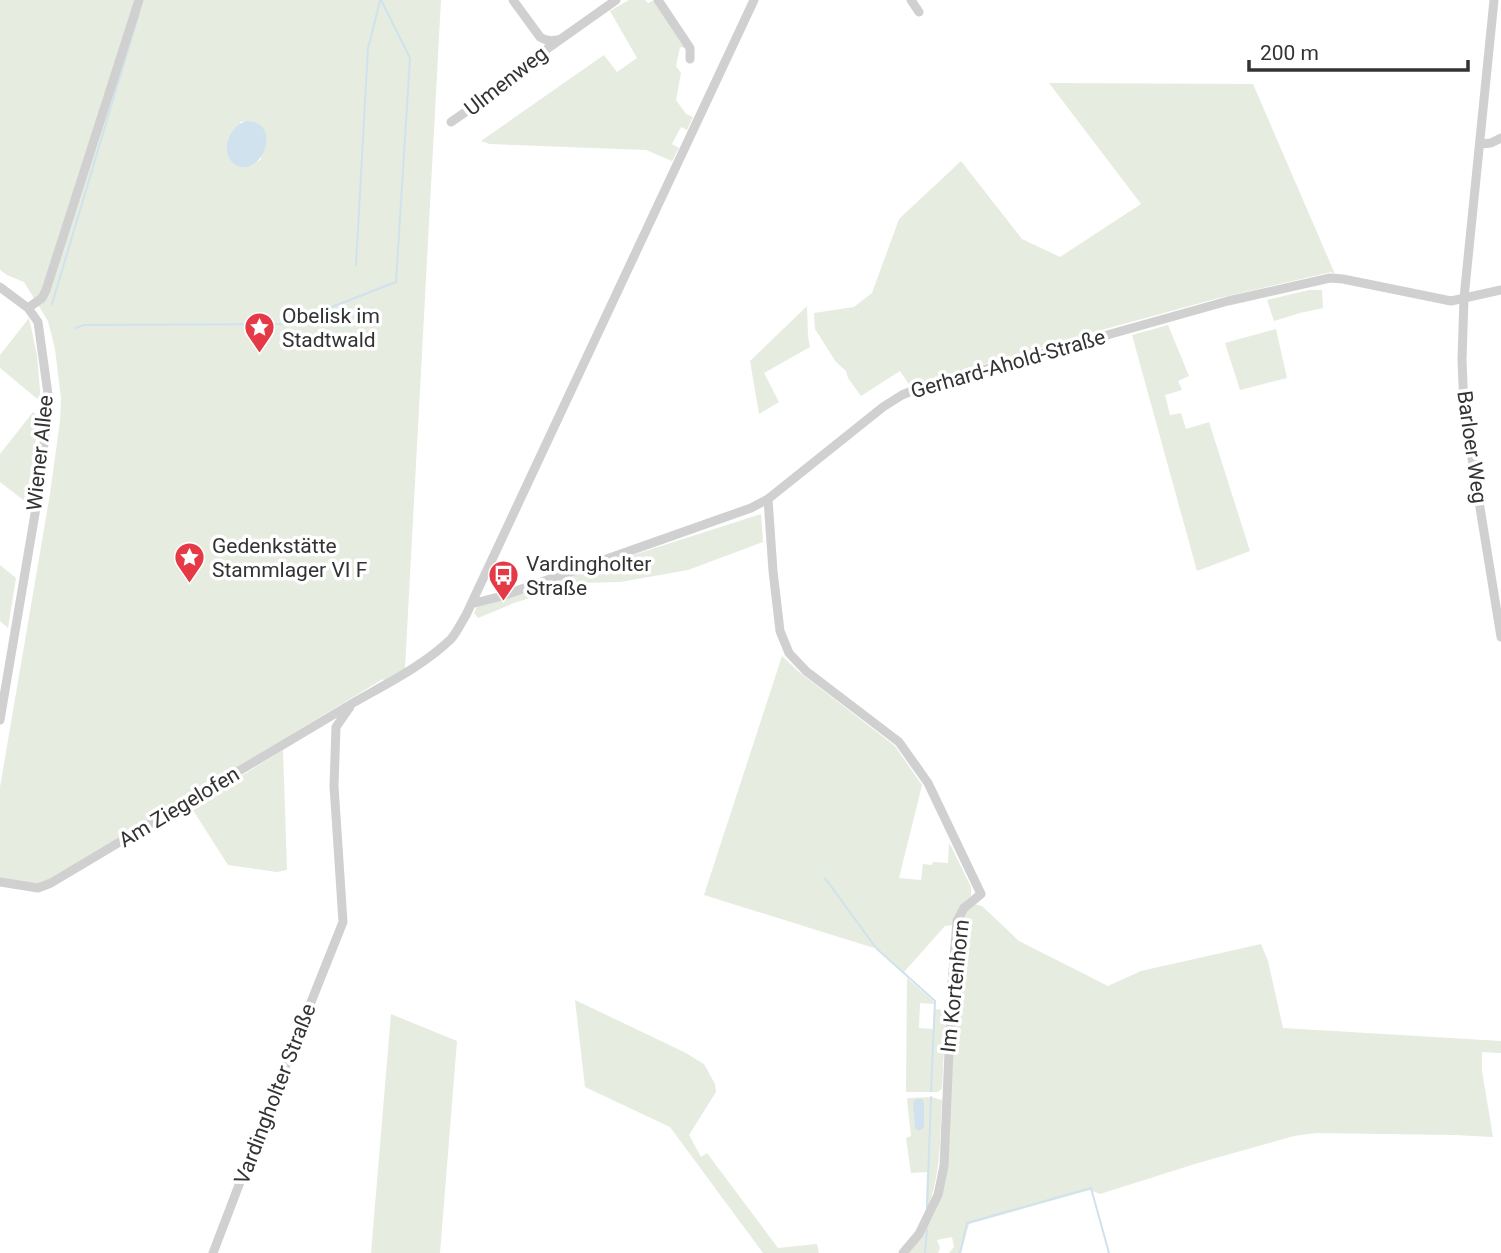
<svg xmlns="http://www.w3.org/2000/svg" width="1501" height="1253" font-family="Roboto,sans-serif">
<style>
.green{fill:#e6ecdf;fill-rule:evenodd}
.water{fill:#cfe2ee}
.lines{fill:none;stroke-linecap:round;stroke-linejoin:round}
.stream{stroke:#cfe2ee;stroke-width:2}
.minor{stroke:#d0d0d0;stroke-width:9}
.labels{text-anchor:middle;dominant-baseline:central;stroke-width:7;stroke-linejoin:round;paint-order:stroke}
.street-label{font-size:21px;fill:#333;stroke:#fff}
.poi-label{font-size:21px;fill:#333;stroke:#fff;text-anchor:start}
</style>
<rect width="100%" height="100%" fill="#fff"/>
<!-- green -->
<path class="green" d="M 0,0 L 441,0 L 405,668 L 384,681 L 383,679 L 46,883 L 36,885 L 0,878 L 0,787 L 50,494 L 60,421 L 61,399 L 55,349 L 48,321 L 24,282 L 7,275 L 0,270 ZM 246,121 L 252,121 L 261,159 L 251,166 L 240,122 Z
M 629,0 L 645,0 L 648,3 L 655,0 L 685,48 L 680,47 L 676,66 L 681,73 L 676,100 L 686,114 L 693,117 L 687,130 L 681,127 L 672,144 L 679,148 L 672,161 L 646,150 L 490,144 L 481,141 L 604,55 L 617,72 L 637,58 L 610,11 Z
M 1049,83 L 1253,84 L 1335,274 L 1331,272 L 1215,299 L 1109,328 L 910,386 L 900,371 L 861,396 L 848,378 L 846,371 L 836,362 L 815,329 L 814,313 L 854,307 L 872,293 L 899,219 L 961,161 L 1022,239 L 1060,257 L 1141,204 Z
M 1309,290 L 1322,290 L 1323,308 L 1300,313 L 1274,321 L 1267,300 Z
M 807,306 L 808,336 L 810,347 L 764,373 L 779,402 L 759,414 L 750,361 Z
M 29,318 L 37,355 L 41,402 L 0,368 L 0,355 Z
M 1168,325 L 1189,376 L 1178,381 L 1182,390 L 1165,395 L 1170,415 L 1181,413 L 1186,429 L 1209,422 L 1250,551 L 1197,571 L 1132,335 Z
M 1276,329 L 1287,378 L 1240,390 L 1225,343 Z
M 33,412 L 39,417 L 27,503 L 0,482 L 0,454 Z
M 761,514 L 763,542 L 688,570 L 620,582 L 578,583 L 514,603 L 478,618 L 474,613 L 478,605 Z
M 0,565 L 16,578 L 8,628 L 0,621 Z
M 782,656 L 798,671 L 895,746 L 922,785 L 899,878 L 921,880 L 923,864 L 932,865 L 933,862 L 948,863 L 949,842 L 971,887 L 971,896 C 961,905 955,911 953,925 L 945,926 L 904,972 L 875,946 L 874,948 L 704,895 Z
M 283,750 L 287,870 L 277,872 L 228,865 L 191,807 Z
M 974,904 L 982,906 L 1019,941 L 1108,986 L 1141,971 L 1261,944 L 1268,961 L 1283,1028 L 1501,1041 L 1501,1053 L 1482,1052 L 1482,1071 L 1493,1137 L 1455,1135 L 1316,1133 L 1294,1136 L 1198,1163 L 1100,1194 L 1090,1190 L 969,1224 L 961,1253 L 949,1253 L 954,1247 L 952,1237 L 937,1240 L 940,1248 L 938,1253 L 908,1253 C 923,1235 934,1218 941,1196 L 954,997 L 962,919 L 966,911 Z
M 907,978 L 933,1001 L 934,1004 L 920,1003 L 919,1028 L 933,1029 L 934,1009 L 946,1010 L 942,1089 L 938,1092 L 906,1092 Z
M 575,1000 L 684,1052 L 704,1064 L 715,1084 L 716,1092 L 689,1135 L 701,1157 L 707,1153 L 778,1248 L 817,1244 L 819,1253 L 763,1253 L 670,1127 L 585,1087 Z
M 391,1014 L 457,1041 L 440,1253 L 371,1253 Z
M 932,1097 L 942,1100 C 940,1137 941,1173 928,1208 L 926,1208 L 927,1172 L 911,1173 L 906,1138 L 911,1136 L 907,1100 L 908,1098 Z"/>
<!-- water -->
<path class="water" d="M 246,121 C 287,121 258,186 232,162 C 220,149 231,125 246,121 Z
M 916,1099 L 922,1099 L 924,1104 L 924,1127 L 919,1131 L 915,1128 L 913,1103 Z"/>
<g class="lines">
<!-- stream -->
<path class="stream" d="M 356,265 L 368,48 L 380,1
M 52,304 L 139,13
M 76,328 L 84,325 L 288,324 L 396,282 L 410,58 L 381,0
M 825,878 L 876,948 L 935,1001 L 931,1091
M 927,1208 L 931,1097
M 925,1253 L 927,1230
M 960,1253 L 967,1223 L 1091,1188 L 1109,1253"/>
<!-- minor -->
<path class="minor" d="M 513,0 L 540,37 C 548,42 552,41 561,39 L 616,0
M 658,0 L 690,48 L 690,59
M 911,0 L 919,12
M 1494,0 L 1464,298 L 1462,360 L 1464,409 L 1501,637
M 451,122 L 502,87 L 510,75 L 561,39
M 1481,144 L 1491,143 L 1501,138
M 0,287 L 28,308 L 38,322 L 48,394 L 47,416 L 39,490 L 0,720
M 28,308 L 42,298 L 46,290 L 139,0
M 768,499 L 773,571 L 780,631 L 789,653 L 806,671 L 899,742 L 928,783 L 981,894 L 964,908 L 957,921 L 952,983 L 944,1166 L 938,1195 L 919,1234 L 903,1253
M 471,604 L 502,596 L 751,508 L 768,499 L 883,407 L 902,395 L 919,388 L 1228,301 L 1330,278 L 1343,279 L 1451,301 L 1501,290
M 0,882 L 38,888 L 51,883 L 353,703 C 386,684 423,666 451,639 C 457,632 461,623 466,615 L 754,0
M 213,1253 L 258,1135 L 343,922 L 334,786 L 336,727 L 350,707"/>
</g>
<!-- icons -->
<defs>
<symbol id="sight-pin" viewBox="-11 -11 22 30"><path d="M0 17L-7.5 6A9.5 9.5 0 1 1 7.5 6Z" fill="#e63946" stroke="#fff"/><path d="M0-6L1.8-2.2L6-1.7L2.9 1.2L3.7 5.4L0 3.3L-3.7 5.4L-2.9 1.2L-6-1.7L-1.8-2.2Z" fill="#fff"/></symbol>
<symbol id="bus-pin" viewBox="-11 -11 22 30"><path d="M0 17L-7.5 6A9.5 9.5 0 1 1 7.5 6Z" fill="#e63946" stroke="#fff"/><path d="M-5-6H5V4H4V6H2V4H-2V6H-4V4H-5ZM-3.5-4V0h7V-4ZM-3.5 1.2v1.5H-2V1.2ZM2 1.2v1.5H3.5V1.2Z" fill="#fff"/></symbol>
</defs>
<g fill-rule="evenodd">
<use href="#sight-pin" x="242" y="310" width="35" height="47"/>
<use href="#sight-pin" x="172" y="540" width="35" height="47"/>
<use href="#bus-pin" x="486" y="558" width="35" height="47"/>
</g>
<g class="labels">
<!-- street labels -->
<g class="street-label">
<text transform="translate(506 81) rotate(-38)">Ulmenweg</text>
<text transform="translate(1008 364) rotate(-16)">Gerhard-Ahold-Straße</text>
<text transform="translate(1472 447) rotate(82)">Barloer Weg</text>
<text transform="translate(40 453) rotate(-84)">Wiener Allee</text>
<text transform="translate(179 807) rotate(-31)">Am Ziegelofen</text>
<text transform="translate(955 986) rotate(-84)">Im Kortenhorn</text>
<text transform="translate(275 1094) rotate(-69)">Vardingholter Straße</text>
</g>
<!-- poi labels -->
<g class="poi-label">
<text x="282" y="316">Obelisk im<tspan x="282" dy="24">Stadtwald</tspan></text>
<text x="212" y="546">Gedenkstätte<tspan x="212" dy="24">Stammlager VI F</tspan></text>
<text x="526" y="564">Vardingholter<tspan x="526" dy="24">Straße</tspan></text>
</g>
</g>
<!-- scale -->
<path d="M1249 60v10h219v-10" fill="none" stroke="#333333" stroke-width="3.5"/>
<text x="1260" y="60" font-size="21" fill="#333333" stroke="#ffffff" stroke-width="5" paint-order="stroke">200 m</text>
</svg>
